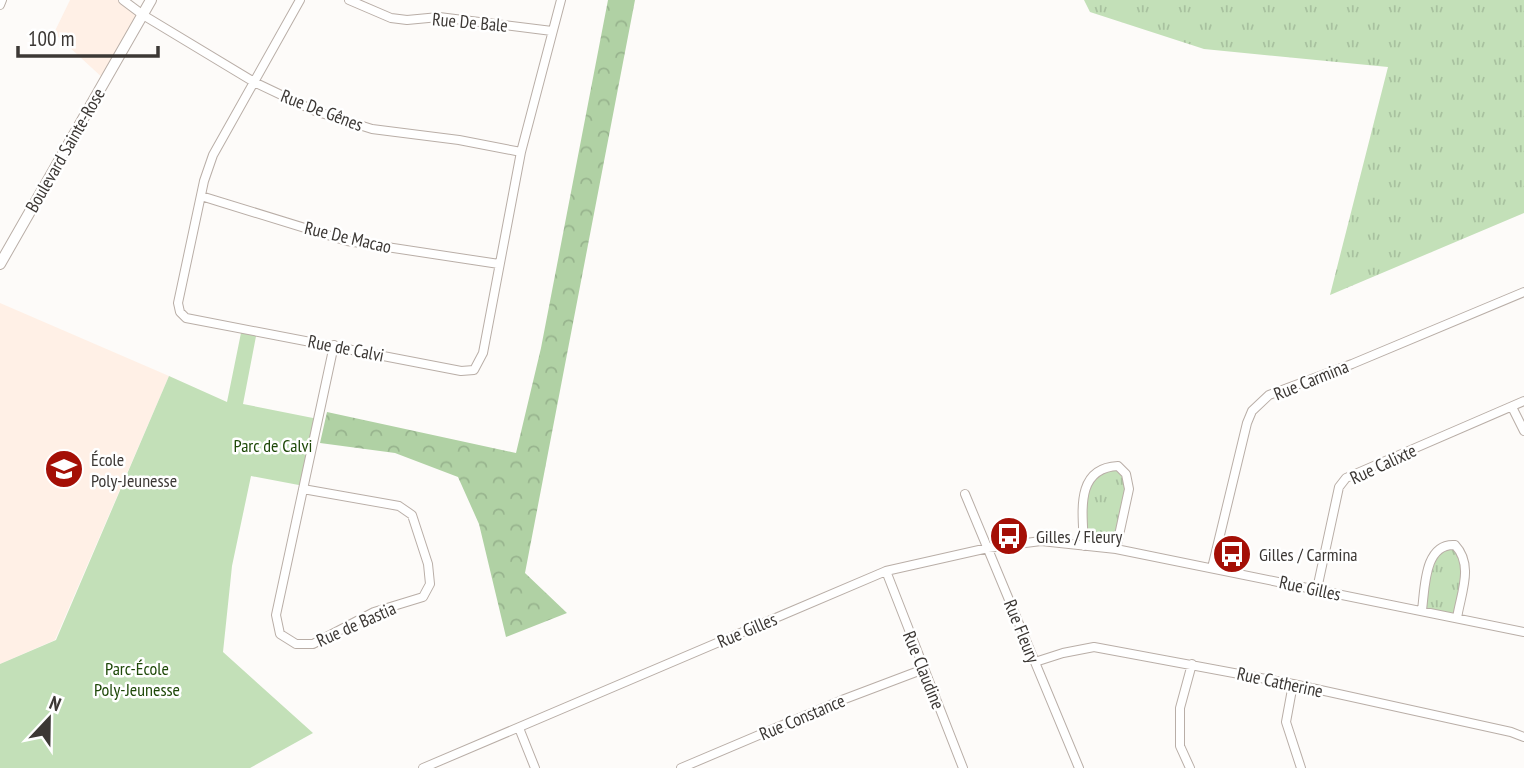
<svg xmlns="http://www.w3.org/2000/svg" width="1524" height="768" font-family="'PT Sans Narrow',sans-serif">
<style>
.built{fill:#fff0e6}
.grass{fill:url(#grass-tufts)}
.forest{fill:url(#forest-crowns)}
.green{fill:#c3e0b8}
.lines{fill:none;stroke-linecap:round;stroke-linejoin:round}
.street-casing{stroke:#b9aea7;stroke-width:10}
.secondary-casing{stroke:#b9aea7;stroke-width:12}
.street{stroke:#fff;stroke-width:8}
.secondary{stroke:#fff;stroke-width:10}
.labels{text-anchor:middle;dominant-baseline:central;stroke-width:5;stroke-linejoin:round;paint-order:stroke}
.street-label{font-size:18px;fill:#3c3835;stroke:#fff}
.park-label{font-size:18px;fill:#1f4909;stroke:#fff}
.poi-label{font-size:18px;fill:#3c3835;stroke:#fff;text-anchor:start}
</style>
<defs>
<pattern id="grass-tufts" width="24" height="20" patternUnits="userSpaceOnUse" patternTransform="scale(1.75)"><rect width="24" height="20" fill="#c3e0b8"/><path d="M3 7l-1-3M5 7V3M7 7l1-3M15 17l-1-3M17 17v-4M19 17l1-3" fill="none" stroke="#a8c19f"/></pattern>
<pattern id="forest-crowns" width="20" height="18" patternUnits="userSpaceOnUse" patternTransform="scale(1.75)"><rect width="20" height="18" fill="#b0d1a4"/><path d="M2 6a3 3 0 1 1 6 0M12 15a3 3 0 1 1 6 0" fill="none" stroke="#98b48e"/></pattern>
</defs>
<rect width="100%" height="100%" fill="#fdfbf9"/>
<!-- built -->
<path class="built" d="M 70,0 L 123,0 L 143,15 L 105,80 L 54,33 Z
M 0,303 L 169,376 L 55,640 L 0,664 Z"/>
<!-- grass -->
<path class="grass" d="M 1084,0 L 1524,0 L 1524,213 L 1330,295 L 1388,67 L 1204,49 L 1090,12 Z
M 1118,466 L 1129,489 L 1116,549 L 1084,546 L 1083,497 L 1090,477 Z
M 1455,545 L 1467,566 L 1457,618 L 1422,610 L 1427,569 L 1437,550 Z"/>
<!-- forest -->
<path class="forest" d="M 608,0 L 635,0 L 525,573 L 567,613 L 506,637 L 479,524 L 458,477 L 395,453 L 320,443 L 327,412 L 516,453 L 541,348 Z"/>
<!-- green -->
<path class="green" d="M 242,328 L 257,331 L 243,404 L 318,419 L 304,486 L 251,476 L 232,566 L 223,652 L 313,733 L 250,768 L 0,768 L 0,664 L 56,640 L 169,376 L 227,402 Z"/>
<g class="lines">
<defs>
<path id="street" d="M 123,0 L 143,15 L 254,82 L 315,111 L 372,129 L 459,140 L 521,152
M 300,0 L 213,155 L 204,181 L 178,303 L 180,312 L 186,318 L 461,371 L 474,370 L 483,353 L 521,152 L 561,0
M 349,0 L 391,18 L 407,20 L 439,17 L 552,31
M 0,5 L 2,0
M 201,196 L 347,241 L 499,264
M 1512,407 L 1524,431
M 303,489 L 399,506 L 412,515 L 428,564 L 430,584 L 423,597 L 374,612 L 313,644 L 296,644 L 280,634 L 276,615 L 334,345
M 965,494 L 1079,768
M 1084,546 C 1083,514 1074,468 1118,466 L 1126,474 L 1129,489 L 1116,549
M 1212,568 L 1247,423 L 1252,411 L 1269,395 L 1352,364 L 1524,292
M 886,571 L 963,768
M 1317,589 L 1339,487 L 1346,478 L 1524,401
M 1422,610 C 1425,588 1424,543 1455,545 C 1474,565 1461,593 1457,618
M 1035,662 L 1063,653 L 1094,647 L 1293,684 L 1511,732 L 1524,737
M 1293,684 L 1286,722 L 1301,768
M 519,728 L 535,768
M 423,768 L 886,571 L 988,548 L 1041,541 L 1116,549 L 1524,632
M 681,768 L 842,700 L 924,669
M 1190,768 L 1180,746 L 1180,708 L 1192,664"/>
<path id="secondary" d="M 0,264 L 151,0"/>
</defs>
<!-- street casing -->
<use href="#street" class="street-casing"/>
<!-- secondary casing -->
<use href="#secondary" class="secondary-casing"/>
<!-- street -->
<use href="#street" class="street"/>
<!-- secondary -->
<use href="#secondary" class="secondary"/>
</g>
<!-- icons -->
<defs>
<symbol id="school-disc" viewBox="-11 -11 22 22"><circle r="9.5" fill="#a40f06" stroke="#fff"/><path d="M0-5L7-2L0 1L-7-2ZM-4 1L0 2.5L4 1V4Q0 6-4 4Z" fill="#fff"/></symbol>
<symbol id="bus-disc" viewBox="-11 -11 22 22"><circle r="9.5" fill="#a40f06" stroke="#fff"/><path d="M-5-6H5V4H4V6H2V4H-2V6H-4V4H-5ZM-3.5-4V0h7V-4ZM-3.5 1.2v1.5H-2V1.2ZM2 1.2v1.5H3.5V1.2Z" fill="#fff"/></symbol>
</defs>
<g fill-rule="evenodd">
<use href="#school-disc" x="42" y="447" width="44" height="44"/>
<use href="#bus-disc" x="987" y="514" width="44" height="44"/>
<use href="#bus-disc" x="1210" y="532" width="44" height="44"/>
</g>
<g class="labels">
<!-- street labels -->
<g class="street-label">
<text transform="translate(470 22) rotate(5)">Rue De Bale</text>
<text transform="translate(322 110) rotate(21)">Rue De Gênes</text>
<text transform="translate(65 150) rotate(-60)">Boulevard Sainte-Rose</text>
<text transform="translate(348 237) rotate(13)">Rue De Macao</text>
<text transform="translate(346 348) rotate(11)">Rue de Calvi</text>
<text transform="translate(1311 380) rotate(-22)">Rue Carmina</text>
<text transform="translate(1383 464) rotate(-25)">Rue Calixte</text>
<text transform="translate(1310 588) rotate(12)">Rue Gilles</text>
<text transform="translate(356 624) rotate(-24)">Rue de Bastia</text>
<text transform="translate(747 630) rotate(-23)">Rue Gilles</text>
<text transform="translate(1022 631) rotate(68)">Rue Fleury</text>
<text transform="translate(924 670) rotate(68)">Rue Claudine</text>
<text transform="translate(1280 682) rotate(12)">Rue Catherine</text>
<text transform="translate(802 717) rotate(-23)">Rue Constance</text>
</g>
<!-- park labels -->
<g class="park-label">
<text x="273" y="445">Parc de Calvi</text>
<text x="137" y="668">Parc-École<tspan x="137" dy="21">Poly-Jeunesse</tspan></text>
</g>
<!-- poi labels -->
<g class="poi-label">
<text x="91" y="459">École<tspan x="91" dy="21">Poly-Jeunesse</tspan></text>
<text x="1036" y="536">Gilles / Fleury</text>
<text x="1259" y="554">Gilles / Carmina</text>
</g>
</g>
<!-- north arrow -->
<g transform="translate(49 719) rotate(22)" stroke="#ffffff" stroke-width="5" paint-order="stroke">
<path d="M0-5L12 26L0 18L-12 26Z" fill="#3c3835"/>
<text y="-10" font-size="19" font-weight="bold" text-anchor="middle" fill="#3c3835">N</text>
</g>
<!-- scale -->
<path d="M18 46v10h140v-10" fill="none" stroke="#3c3835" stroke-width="3.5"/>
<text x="28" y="46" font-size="21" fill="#3c3835" stroke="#ffffff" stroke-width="5" paint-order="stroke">100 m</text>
</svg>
